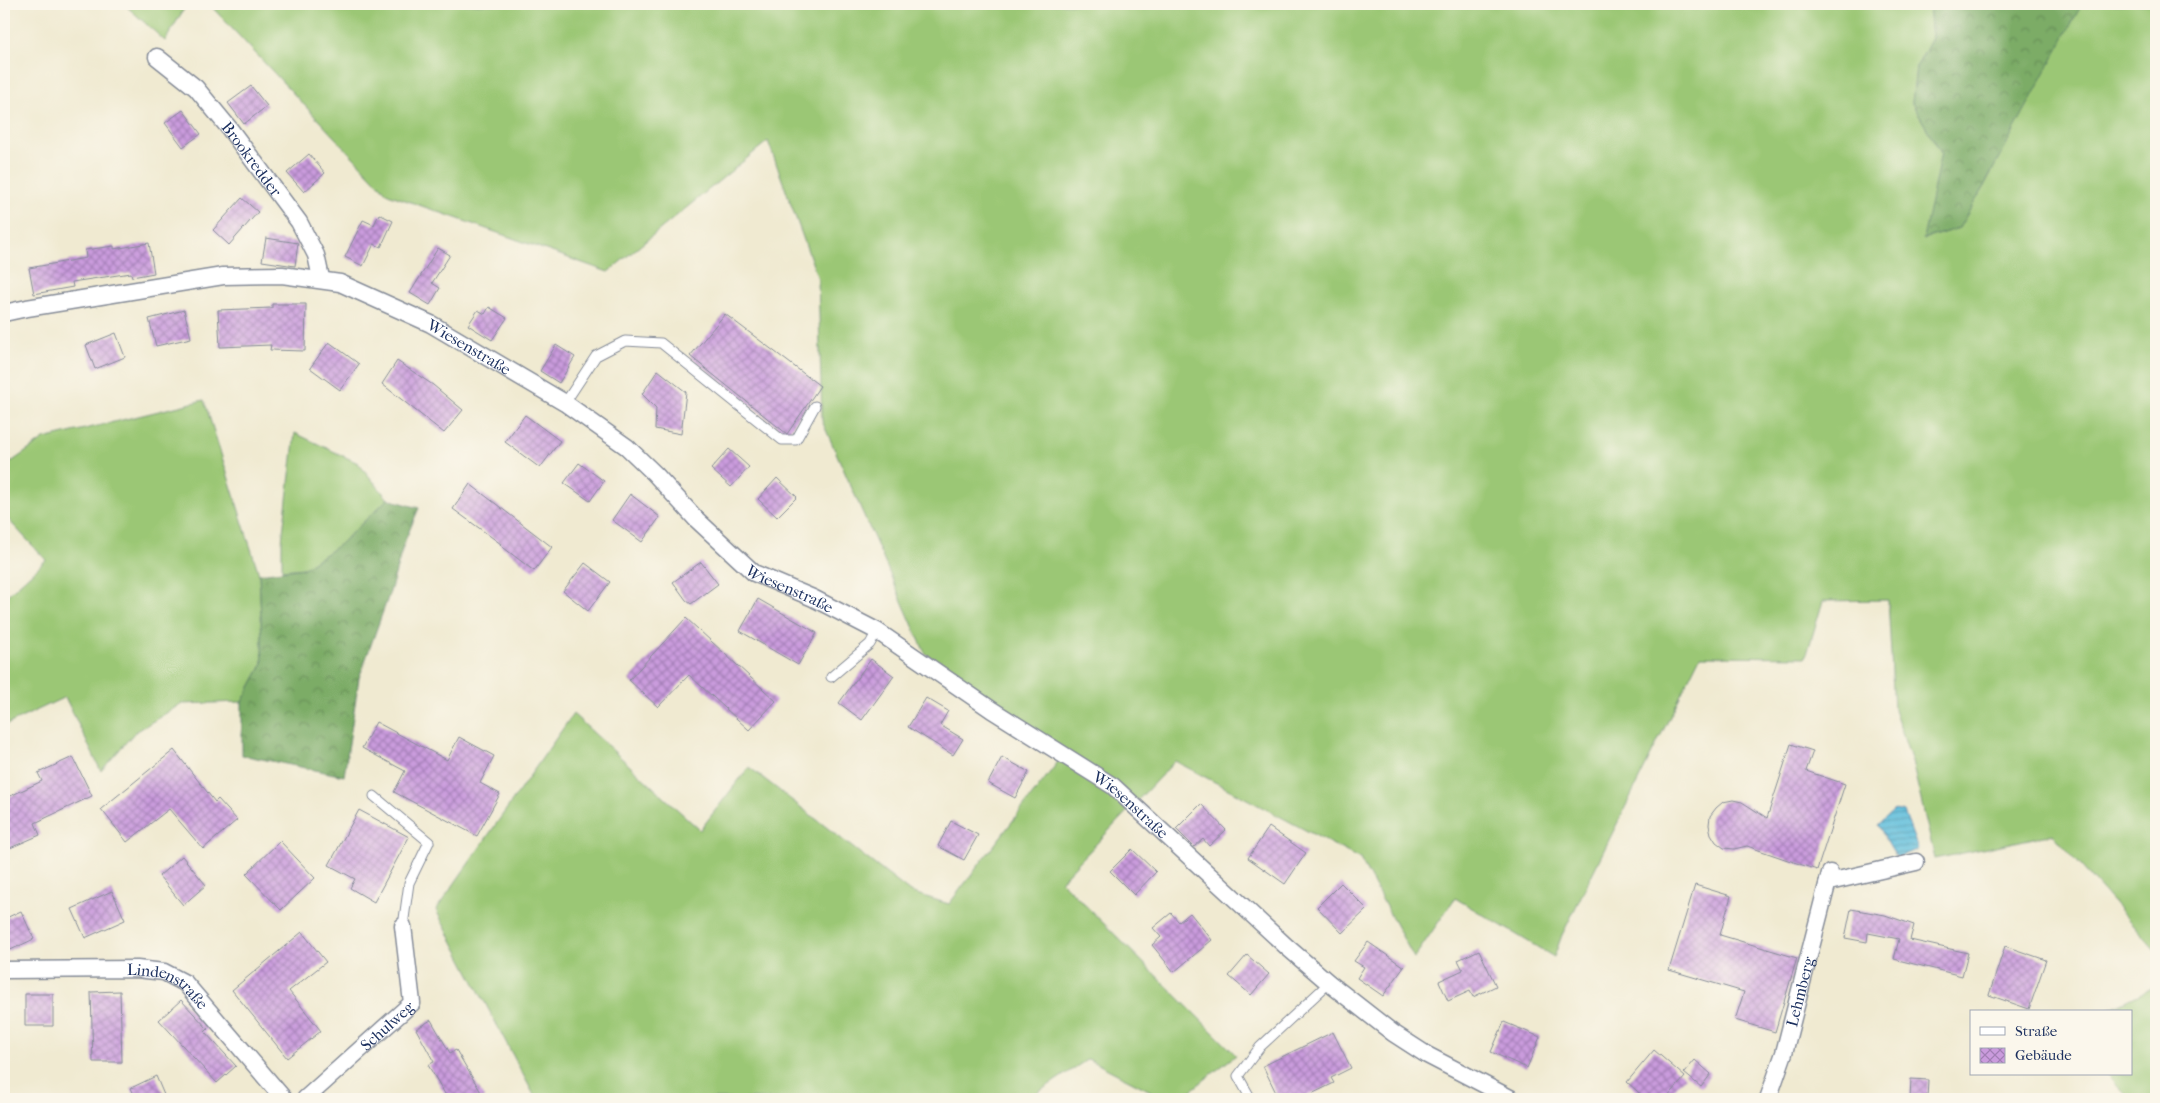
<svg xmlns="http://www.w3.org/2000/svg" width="2160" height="1103" font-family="'IM FELL French Canon',serif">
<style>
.grass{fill:#9bc775;stroke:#5b7b6a}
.forest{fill:url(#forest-crowns);stroke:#4c6e62}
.water{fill:url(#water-rules);stroke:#3c769d}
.building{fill:url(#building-cross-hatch)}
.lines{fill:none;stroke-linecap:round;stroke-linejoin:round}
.service-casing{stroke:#868c98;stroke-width:11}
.minor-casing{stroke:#868c98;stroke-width:19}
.service{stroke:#fff;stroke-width:9}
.minor{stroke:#fff;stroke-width:16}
.labels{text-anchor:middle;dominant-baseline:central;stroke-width:4;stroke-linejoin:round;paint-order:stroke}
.street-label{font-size:16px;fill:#1b2f5e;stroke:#fbf7ec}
</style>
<defs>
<pattern id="forest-crowns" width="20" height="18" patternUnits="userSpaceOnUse" patternTransform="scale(1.25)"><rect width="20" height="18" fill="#7cac66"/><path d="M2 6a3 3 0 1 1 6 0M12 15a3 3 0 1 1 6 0" fill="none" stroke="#658c57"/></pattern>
<pattern id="water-rules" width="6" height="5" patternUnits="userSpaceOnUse" patternTransform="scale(1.25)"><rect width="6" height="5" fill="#5ebedc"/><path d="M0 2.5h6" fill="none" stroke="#4d9bb6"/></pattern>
<pattern id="building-cross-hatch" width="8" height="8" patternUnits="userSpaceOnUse" patternTransform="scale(1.25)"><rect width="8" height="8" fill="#ca9bdd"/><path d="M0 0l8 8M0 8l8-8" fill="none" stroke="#a37fb6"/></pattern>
</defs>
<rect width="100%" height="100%" fill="#fbf7ec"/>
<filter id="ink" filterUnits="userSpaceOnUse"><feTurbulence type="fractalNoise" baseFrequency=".02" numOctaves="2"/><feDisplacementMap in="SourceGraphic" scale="10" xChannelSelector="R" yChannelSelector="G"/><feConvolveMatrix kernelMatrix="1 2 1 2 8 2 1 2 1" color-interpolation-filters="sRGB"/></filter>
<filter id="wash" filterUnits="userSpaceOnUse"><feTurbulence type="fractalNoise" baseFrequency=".0096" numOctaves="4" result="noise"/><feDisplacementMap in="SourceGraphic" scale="20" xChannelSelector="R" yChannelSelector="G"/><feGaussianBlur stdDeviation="1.12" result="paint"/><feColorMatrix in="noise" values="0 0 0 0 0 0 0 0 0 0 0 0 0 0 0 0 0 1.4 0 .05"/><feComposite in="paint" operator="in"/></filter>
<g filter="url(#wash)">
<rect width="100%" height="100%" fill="#f0ead1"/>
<!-- grass -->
<path class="grass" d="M 124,4 L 187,4 L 165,41 Z
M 209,4 L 1929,4 L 1932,38 L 1916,68 L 1912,103 L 1941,153 L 1924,239 L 1959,228 L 1984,186 L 2081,4 L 2156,4 L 2156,951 L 2053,834 L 1935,859 L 1912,762 L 1894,709 L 1888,600 L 1823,601 L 1806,657 L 1700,656 L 1562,935 L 1554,957 L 1455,898 L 1414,958 L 1360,859 L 1175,761 L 1061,881 L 1236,1055 L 1180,1099 L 1166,1099 L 1088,1059 L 1028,1099 L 536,1099 L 436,910 L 573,714 L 700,830 L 749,767 L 910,892 L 949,904 L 1064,754 L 925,653 L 822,421 L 818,279 L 768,141 L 608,272 L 388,194 Z
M 204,400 L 259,574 L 263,663 L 242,702 L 181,704 L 134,733 L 101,771 L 65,697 L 4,726 L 4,598 L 46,560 L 4,515 L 4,467 L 44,439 Z
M 295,433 L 358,463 L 388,499 L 339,545 L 304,568 L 282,570 L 282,541 Z
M 2156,986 L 2156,1099 L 2131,1099 L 2106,1074 L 2131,1074 L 2131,1012 L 2103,1012 Z"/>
<!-- forest -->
<path class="forest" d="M 1929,4 L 2082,4 L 1984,186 L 1959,228 L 1923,239 L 1941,153 L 1912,103 L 1916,68 L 1932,38 Z
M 388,499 L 419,508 L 404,543 L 390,592 L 359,678 L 344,776 L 242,755 L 242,702 L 263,663 L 259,574 L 304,568 L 339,545 Z"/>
<!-- water -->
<path class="water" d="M 1894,810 L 1904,812 L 1918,849 L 1897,858 L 1878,825 Z"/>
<g id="blocks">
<!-- building -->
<path class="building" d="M 251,86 L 267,106 L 244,124 L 228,103 Z
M 183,110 L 201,134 L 183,147 L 165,123 Z
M 309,154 L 325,173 L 304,192 L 287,173 Z
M 242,198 L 258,212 L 229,245 L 213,230 Z
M 379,214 L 393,221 L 381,247 L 374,244 L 363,266 L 345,257 L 363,220 L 374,225 Z
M 266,238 L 298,243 L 295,266 L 262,261 Z
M 149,243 L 154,273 L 132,277 L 131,273 L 72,282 L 73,287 L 34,294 L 29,268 L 86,258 L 85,250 L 114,246 L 114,249 Z
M 438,248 L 450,255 L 432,283 L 440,288 L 430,305 L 410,293 Z
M 272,304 L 306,304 L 305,351 L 270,350 L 271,345 L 220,347 L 218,310 L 272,308 Z
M 489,307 L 507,318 L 492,340 L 468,325 L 478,310 L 485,314 Z
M 184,310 L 191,338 L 156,346 L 149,319 Z
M 725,314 L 820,386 L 787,434 L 690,356 Z
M 116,333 L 125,357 L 95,369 L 86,345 Z
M 329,342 L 359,364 L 340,390 L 310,368 Z
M 556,345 L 575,357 L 559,383 L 540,371 Z
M 397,361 L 433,385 L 463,410 L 444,433 L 382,384 Z
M 658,370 L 686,392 L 681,434 L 655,429 L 656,408 L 642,394 Z
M 525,415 L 560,441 L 540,468 L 505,442 Z
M 729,449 L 749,467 L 731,487 L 711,469 Z
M 579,463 L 604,481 L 590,501 L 564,483 Z
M 777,478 L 797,497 L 777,517 L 758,499 Z
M 470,484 L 552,547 L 534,571 L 500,545 L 501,544 L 453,509 Z
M 630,494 L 660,517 L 642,542 L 612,520 Z
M 701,562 L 718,584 L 691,604 L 686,600 L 673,582 Z
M 585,563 L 610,582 L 588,611 L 563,591 Z
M 758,599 L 817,633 L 798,665 L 740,631 Z
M 686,618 L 776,701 L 749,730 L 689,675 L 658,707 L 629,680 Z
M 871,659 L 894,676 L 862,720 L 839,703 Z
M 926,698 L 948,711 L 940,725 L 963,739 L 953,755 L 908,727 Z
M 376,722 L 447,760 L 459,737 L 494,756 L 480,783 L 500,794 L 477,836 L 394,792 L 405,771 L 362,748 Z
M 1791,744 L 1813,751 L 1806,771 L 1845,784 L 1817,870 L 1747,846 L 1734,849 L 1724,848 L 1716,842 L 1711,834 L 1709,825 L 1710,816 L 1716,808 L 1723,802 L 1733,800 L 1742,802 L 1767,818 Z
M 174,750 L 215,802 L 218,799 L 237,820 L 203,849 L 169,809 L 127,842 L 101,809 Z
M 73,757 L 92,796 L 35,823 L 40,835 L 10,848 L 4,835 L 4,799 L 42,781 L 38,773 Z
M 1002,757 L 1029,772 L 1015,798 L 988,783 Z
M 1201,804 L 1226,830 L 1209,846 L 1203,839 L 1194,847 L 1176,829 Z
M 359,810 L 409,837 L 374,902 L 350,888 L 355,879 L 329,865 Z
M 951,821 L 978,835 L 964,860 L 938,846 Z
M 1269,827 L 1306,853 L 1285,884 L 1248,858 Z
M 280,841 L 315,878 L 281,910 L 246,874 Z
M 1132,849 L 1156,872 L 1134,895 L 1110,871 Z
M 182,856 L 206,885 L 183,905 L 159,876 Z
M 1341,883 L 1367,909 L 1342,933 L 1317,907 Z
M 1695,885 L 1731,896 L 1720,935 L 1797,958 L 1775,1032 L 1735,1020 L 1744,992 L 1669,970 Z
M 112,891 L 125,920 L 85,938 L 72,909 Z
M 1851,909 L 1885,915 L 1914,925 L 1910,940 L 1968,953 L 1962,976 L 1894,959 L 1899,939 L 1868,933 L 1867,942 L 1845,938 Z
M 21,911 L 34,939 L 4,953 L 4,919 Z
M 1171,913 L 1179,922 L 1190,913 L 1212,940 L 1174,972 L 1152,945 L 1161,937 L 1153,928 Z
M 302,932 L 326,962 L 289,991 L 321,1031 L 287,1058 L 232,990 Z
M 1368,942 L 1404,967 L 1383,996 L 1357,978 L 1364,967 L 1354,961 Z
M 2005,946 L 2046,960 L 2029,1009 L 1989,995 Z
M 1479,950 L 1496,986 L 1473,997 L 1470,991 L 1448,1001 L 1439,981 L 1463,970 L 1458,960 Z
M 1247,955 L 1269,974 L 1251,995 L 1229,976 Z
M 120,991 L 122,1062 L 93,1062 L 91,992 Z
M 25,994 L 53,994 L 53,1026 L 25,1026 Z
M 181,1000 L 208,1029 L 205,1032 L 236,1066 L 217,1083 L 159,1020 Z
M 431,1020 L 450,1053 L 456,1050 L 485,1099 L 448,1099 L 428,1065 L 434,1062 L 416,1029 Z
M 1504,1022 L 1540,1037 L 1527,1068 L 1491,1052 Z
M 1333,1032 L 1351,1068 L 1331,1078 L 1334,1083 L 1301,1099 L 1279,1099 L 1263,1066 Z
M 1654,1050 L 1685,1077 L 1666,1099 L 1646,1099 L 1627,1082 Z
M 1695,1060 L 1711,1074 L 1701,1087 L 1684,1073 Z
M 156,1076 L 164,1095 L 155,1099 L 136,1099 L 131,1088 Z
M 1911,1079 L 1928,1080 L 1927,1099 L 1910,1099 Z"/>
</g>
</g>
<g filter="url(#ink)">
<use href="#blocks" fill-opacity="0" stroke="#868c98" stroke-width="1"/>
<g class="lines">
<defs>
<path id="service" d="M 565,403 L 596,356 L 625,341 L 661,343 L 782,440 L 796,440 L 815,406
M 831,677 L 870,644 L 877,631
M 374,796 L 429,842 L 409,883 L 403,926
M 1251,1099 L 1238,1076 L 1260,1047 L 1329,983"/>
<g id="minor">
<path id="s1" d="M 157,57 L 196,88 L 229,128 L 299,222 L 316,255 L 321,278"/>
<path id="s2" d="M 4,313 L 27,308 L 223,276 L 282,275 L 340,283 L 431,324 L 565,403 L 627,447 L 655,474 L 696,519 L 754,573 L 813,598 L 877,631 L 992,710 L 1113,786 L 1287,947 L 1329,983 L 1393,1033 L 1427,1055 L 1512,1099"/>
<path d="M 1829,882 L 1916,862"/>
<path id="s3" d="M 4,970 L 137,969 L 164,972 L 185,983 L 284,1099"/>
<path id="s4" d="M 305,1099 L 412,1003 L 403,926"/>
<path id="s5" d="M 1768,1099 L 1784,1053 L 1830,873"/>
</g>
</defs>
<!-- service casing -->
<use href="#service" class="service-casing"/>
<!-- minor casing -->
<use href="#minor" class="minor-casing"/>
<!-- service -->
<use href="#service" class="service"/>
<!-- minor -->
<use href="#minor" class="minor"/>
</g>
</g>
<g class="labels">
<!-- street labels -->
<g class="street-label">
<text stroke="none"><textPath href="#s1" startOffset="140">Brookredder</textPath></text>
<text stroke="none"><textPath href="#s2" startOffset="484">Wiesenstraße</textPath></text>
<text stroke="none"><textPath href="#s2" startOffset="889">Wiesenstraße</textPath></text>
<text stroke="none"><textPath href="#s2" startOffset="1294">Wiesenstraße</textPath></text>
<text stroke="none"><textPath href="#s3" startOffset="169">Lindenstraße</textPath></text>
<text stroke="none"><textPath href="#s5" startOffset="112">Lehmberg</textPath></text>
<text stroke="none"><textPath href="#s4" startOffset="110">Schulweg</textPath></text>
</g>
</g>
<!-- margin -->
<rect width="2160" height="1103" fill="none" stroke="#fbf7ec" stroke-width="20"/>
<!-- legend -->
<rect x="1970" y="1010" width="162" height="65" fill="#fbf7ec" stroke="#a1a7b3"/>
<rect x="1980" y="1027" width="25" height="8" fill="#ffffff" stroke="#a1a7b3"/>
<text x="2015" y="1036" font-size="15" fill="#1b2f5e">Straße</text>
<rect x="1980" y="1048" width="25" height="15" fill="url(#building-cross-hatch)" stroke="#a1a7b3"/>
<text x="2015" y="1060" font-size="15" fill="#1b2f5e">Gebäude</text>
</svg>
